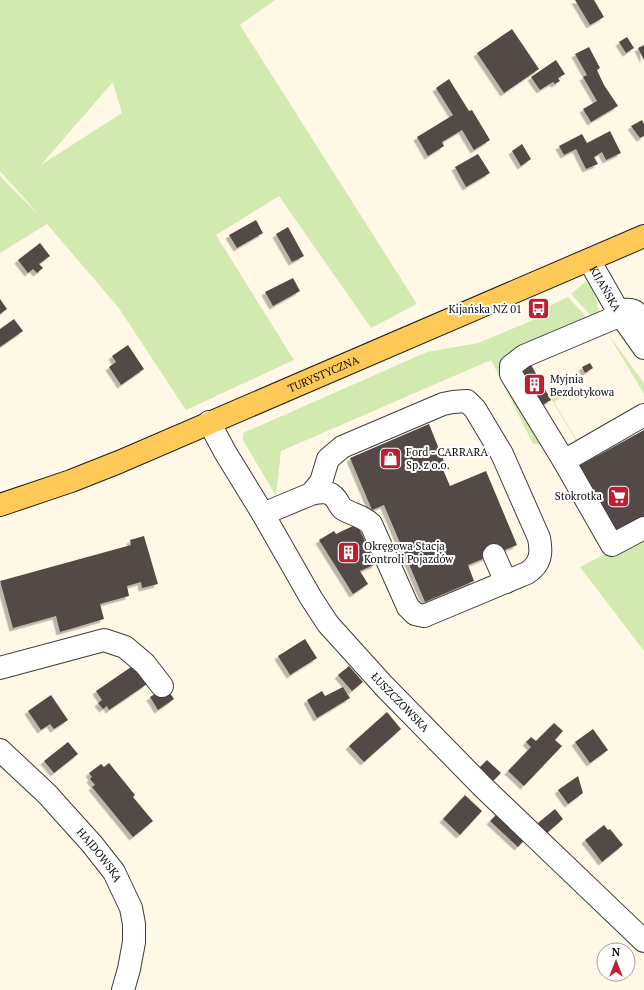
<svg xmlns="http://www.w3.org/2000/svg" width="644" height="990" font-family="'PT Serif',serif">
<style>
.green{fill:#d2eab0;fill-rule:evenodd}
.building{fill:#534a46;filter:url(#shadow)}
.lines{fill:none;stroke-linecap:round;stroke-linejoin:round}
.minor-casing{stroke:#3d3d3d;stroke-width:24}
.major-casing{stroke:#1b1b1b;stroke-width:24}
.minor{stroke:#fff;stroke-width:22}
.major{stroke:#ffc957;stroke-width:22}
.labels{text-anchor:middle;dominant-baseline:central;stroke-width:4;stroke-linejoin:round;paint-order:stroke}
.street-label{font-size:11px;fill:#0a0a0a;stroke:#fff}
.poi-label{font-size:11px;fill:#0a0a0a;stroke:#fff;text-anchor:start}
</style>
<defs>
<filter id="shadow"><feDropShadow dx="-3.5" dy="3.5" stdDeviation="0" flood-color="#0004"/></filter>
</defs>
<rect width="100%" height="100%" fill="#fff8e6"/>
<!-- green -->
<path class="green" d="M 0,0 L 275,0 L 240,25 L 417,304 L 371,328 L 279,196 L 216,235 L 294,360 L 186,410 L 118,307 L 47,224 L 0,253 L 0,176 L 40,216 L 0,171 ZM 113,83 L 122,113 L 41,165 L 112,83 Z
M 585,282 L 587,282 C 593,288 600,306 598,315 L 593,318 L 571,294 Z
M 568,297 L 588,319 L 508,354 L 546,444 L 533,444 L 491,360 L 281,451 L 276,496 L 243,440 L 243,433 L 427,352 L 478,343 L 545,315 L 545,308 Z
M 608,334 L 644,383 L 644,394 Z
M 562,392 L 565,395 L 554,402 L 577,440 L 588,434 L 589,436 L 575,444 L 574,442 L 576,440 L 551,399 Z
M 644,534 L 644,651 L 580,567 Z"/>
<!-- building -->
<path class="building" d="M 575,0 L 594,0 L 604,17 L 590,25 Z
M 512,29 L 539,69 L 504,93 L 477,53 Z
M 627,37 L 634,48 L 626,53 L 619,42 Z
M 644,45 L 644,60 L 638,48 Z
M 589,47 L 600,68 L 597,70 L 604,85 L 618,106 L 591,122 L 583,109 L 597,101 L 583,77 L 587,75 L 575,54 Z
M 556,60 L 565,74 L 558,78 L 560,81 L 555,84 L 553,82 L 540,90 L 531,77 Z
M 449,79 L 469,111 L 472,110 L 490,140 L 474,150 L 462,130 L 442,142 L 444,146 L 428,156 L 417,137 L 453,115 L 436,88 Z
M 642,120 L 644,124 L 644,136 L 640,138 L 631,126 Z
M 610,131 L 621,153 L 606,160 L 602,152 L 594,157 L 598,164 L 586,169 L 576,149 L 564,155 L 559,146 L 582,134 L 587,143 Z
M 522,144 L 531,159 L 521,166 L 512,151 Z
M 478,154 L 490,173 L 466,187 L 455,167 Z
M 256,220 L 263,233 L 237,248 L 229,235 Z
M 288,227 L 304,256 L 292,262 L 276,234 Z
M 40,243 L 50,256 L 39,264 L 43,268 L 37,273 L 33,269 L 28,273 L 18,260 Z
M 293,278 L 300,291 L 273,306 L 265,292 Z
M 0,299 L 7,309 L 0,314 Z
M 14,319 L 23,331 L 0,347 L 0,329 Z
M 128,345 L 144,369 L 121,385 L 109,367 L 116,362 L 112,356 Z
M 530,363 L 551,400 L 539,407 L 518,370 Z
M 590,363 L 593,368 L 585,373 L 582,367 Z
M 429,424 L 445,464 L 441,465 L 450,486 L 486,471 L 517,545 L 468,565 L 474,581 L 425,602 L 384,505 L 372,510 L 350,458 Z
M 644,430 L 644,525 L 616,540 L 577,467 Z
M 357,524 L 376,564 L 360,571 L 368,584 L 353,594 L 319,540 L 334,531 L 336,534 Z
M 144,536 L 158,584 L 142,588 L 141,582 L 127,586 L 129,596 L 100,604 L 104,619 L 60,632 L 56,616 L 13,628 L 0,581 L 131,545 L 130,540 Z
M 305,639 L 317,658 L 290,675 L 278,656 Z
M 134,665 L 147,684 L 109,710 L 107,706 L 103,709 L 98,703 L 102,700 L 96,691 Z
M 349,666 L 363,682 L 352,691 L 338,675 Z
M 166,687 L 174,699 L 158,710 L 150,697 Z
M 343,687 L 350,698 L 317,718 L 307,700 L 322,691 L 325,696 Z
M 51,695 L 68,720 L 54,729 L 50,724 L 41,730 L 28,711 Z
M 387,712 L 401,729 L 364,762 L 349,746 Z
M 554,723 L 563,731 L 555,740 L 562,746 L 524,786 L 508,771 L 531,747 L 526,742 L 531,737 L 536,741 Z
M 593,729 L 608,750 L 590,763 L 575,742 Z
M 68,742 L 78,754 L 54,773 L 44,761 Z
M 487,760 L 501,773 L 490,784 L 476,771 Z
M 109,763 L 135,795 L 133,797 L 153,821 L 133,837 L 92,787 L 95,785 L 90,779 L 92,777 L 89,773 L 101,764 L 104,767 Z
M 578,776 L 583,793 L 568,804 L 558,790 Z
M 465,795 L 482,811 L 460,835 L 443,819 Z
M 555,809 L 563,819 L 547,833 L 538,823 Z
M 501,810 L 528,836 L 518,847 L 490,821 Z
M 604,825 L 608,830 L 610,829 L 623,845 L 602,862 L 585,840 Z"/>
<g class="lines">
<defs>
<g id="minor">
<path id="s1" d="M 589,260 L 618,311 C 632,308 636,310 644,321"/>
<path d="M 618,311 L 644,348"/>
<path d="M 621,315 L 524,356 L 511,366 L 511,374 L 564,461 L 644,415"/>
<path id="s2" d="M 209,422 L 225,452 L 263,514 L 311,598 L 328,624 L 384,686 L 484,788 L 644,941"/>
<path d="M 564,461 L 612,545 L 644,528"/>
<path d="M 263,514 L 311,494 L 321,482 L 328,459 L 342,447 L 443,404 L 453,402 L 467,401 L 475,409 L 502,454 L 539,538 C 542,553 541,564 527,573 L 424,616 L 415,614 L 408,607 L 371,524 C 363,516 353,515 343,509 C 340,507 339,503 336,499 C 330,490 320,492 311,494"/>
<path d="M 494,555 L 506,582"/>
<path d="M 0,668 L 104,640 L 125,647 L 145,664 L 162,686"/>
<path id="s3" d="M 0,750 L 47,794 L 92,844 L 114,872 L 131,908 L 134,924 L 134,942 L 129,969 L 123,990"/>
</g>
<g id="major">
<path id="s4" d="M 0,505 L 71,481 L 119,462 L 644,236"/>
</g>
</defs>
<!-- minor casing -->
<use href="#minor" class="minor-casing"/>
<!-- major casing -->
<use href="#major" class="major-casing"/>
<!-- minor -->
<use href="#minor" class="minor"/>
<!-- major -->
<use href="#major" class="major"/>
</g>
<!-- icons -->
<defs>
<symbol id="bus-square" viewBox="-11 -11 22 22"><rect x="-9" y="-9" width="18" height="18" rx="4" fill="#be1e32" stroke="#fff"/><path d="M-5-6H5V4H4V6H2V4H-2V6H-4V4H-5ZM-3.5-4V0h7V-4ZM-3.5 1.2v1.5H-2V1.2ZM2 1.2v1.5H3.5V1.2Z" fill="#fff"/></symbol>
<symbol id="building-square" viewBox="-11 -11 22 22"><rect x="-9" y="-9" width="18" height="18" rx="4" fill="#be1e32" stroke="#fff"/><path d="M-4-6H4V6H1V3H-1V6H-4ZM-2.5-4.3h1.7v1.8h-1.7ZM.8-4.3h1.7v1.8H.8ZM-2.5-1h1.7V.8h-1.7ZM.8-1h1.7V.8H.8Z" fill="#fff"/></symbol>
<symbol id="shop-square" viewBox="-11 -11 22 22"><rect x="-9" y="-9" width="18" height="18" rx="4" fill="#be1e32" stroke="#fff"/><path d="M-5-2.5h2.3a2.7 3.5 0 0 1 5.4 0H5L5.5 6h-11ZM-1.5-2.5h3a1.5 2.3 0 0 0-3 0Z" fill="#fff"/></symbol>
<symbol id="supermarket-square" viewBox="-11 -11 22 22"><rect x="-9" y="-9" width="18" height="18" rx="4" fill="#be1e32" stroke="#fff"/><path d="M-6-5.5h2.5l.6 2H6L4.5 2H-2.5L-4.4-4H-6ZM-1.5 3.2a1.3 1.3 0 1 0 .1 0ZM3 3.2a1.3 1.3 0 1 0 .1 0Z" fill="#fff"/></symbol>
</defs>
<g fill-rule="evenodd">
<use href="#bus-square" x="526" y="296" width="25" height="25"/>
<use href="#building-square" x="522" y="372" width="25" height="25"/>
<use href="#shop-square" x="378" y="446" width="25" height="25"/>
<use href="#supermarket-square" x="606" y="484" width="25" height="25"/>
<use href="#building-square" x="336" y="540" width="25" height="25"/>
</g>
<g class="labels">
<!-- street labels -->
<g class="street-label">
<text stroke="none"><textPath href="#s1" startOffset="33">KIJAŃSKA</textPath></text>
<text stroke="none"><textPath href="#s4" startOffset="349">TURYSTYCZNA</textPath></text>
<text stroke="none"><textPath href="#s2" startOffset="341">ŁUSZCZOWSKA</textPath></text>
<text stroke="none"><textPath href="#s3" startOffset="145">HAJDOWSKA</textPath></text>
</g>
<!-- poi labels -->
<g class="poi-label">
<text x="522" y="309" text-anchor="end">Kijańska NŻ 01</text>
<text x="550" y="379">Myjnia<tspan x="550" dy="13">Bezdotykowa</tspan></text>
<text x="406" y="452">Ford - CARRARA<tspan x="406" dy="13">Sp. z o.o.</tspan></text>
<text x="602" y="496" text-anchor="end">Stokrotka</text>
<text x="364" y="546">Okręgowa Stacja<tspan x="364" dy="13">Kontroli Pojazdów</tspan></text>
</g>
</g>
<!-- north arrow -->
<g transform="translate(616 962)"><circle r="19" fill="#ffffff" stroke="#9d9d9d"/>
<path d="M0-3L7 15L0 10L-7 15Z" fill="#be1e32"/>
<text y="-6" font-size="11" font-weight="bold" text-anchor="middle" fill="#0a0a0a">N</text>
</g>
</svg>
